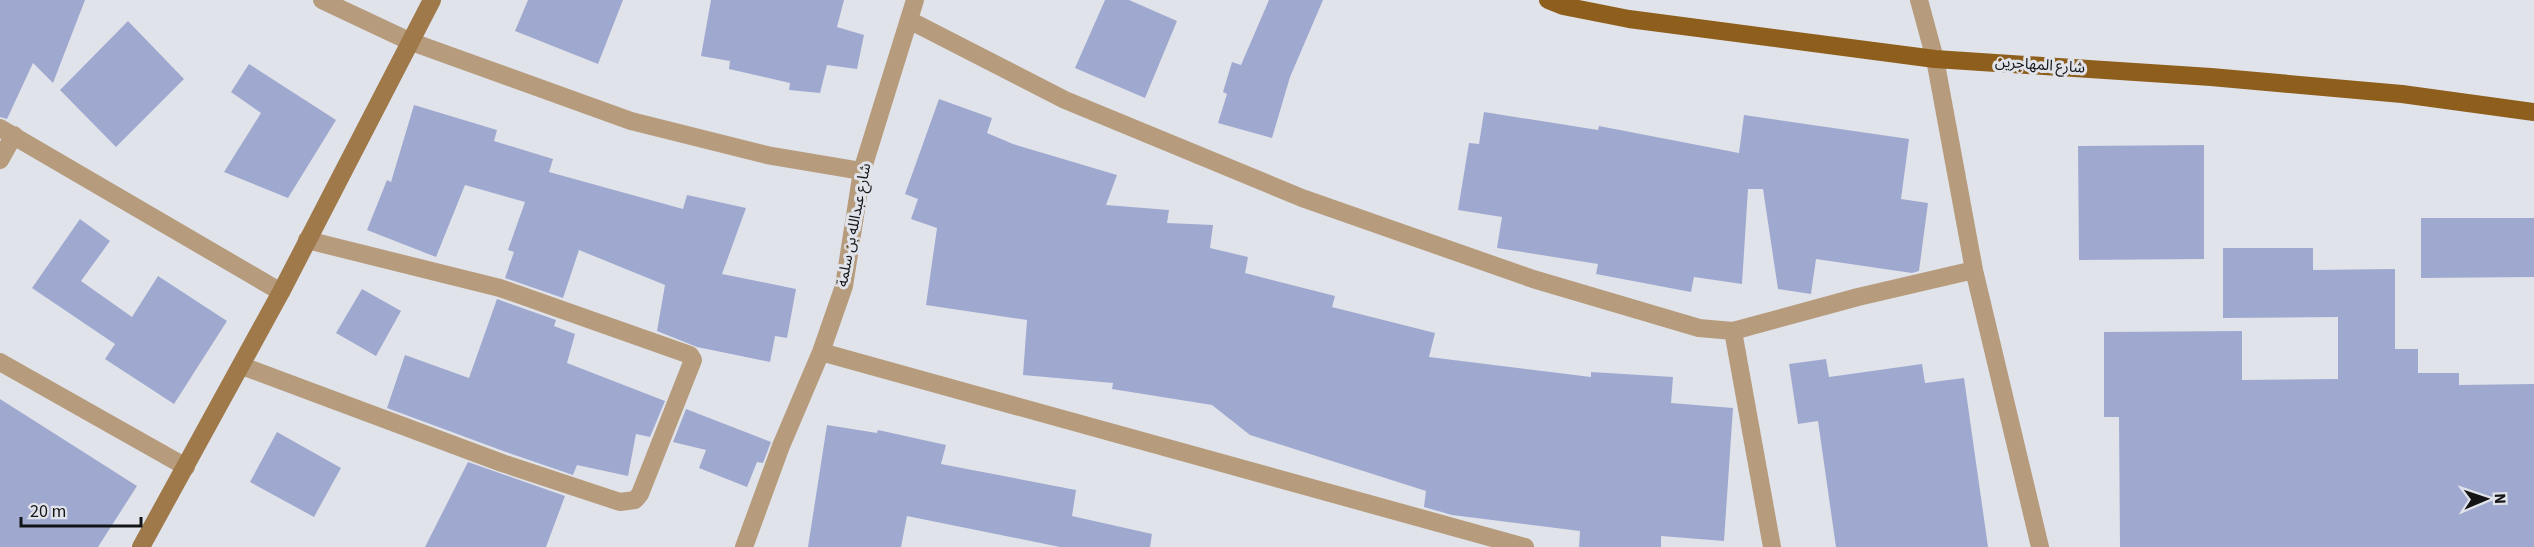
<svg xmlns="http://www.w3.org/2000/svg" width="2534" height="547" font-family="'Source Sans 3','Noto Sans Arabic',sans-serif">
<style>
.building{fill:#9fa9d0}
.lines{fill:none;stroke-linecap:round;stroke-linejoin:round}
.street{stroke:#b69c7d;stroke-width:18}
.secondary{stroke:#9f7949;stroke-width:18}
.primary{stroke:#8e5f1c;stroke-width:18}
.labels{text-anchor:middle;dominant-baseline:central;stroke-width:6;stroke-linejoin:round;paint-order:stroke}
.street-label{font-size:15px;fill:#131416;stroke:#e1e3ea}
</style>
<rect width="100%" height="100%" fill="#e1e3ea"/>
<!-- building -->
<path class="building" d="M 0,0 L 85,0 L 53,83 L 33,63 L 7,119 L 0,117 Z
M 528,0 L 623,0 L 598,64 L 515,31 Z
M 711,0 L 844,0 L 837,27 L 864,35 L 857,69 L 827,65 L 820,93 L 789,90 L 790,83 L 729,69 L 730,61 L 701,56 Z
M 1105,0 L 1129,0 L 1177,21 L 1145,98 L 1075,68 Z
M 1269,0 L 1323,0 L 1290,77 L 1272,138 L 1218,123 L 1227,94 L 1223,92 L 1232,62 L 1241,65 Z
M 128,21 L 184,79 L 116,147 L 60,90 Z
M 249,64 L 336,120 L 288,198 L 224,172 L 261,113 L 231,92 Z
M 939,99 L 992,118 L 987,133 L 1013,144 L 1117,175 L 1106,205 L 1169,210 L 1167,223 L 1213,225 L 1210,248 L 1248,257 L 1245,273 L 1335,296 L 1332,307 L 1435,333 L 1429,357 L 1591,377 L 1591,372 L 1673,377 L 1671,403 L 1733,408 L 1724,541 L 1661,536 L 1661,547 L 1579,547 L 1580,531 L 1452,515 L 1424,507 L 1426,491 L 1250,435 L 1212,405 L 1112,389 L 1113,383 L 1023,375 L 1027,320 L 926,305 L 937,228 L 911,219 L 918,199 L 905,194 Z
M 414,105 L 497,130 L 494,141 L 553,159 L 549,172 L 683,209 L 687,195 L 746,208 L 722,274 L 796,289 L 787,338 L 775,336 L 770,362 L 697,347 L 657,331 L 665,285 L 579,250 L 563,298 L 505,278 L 514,252 L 508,250 L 525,202 L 465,185 L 436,257 L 367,230 L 387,180 L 391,182 Z
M 1484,112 L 1598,130 L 1599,126 L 1739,153 L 1744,115 L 1909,139 L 1901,199 L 1928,203 L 1919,271 L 1912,273 L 1816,259 L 1811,294 L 1778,289 L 1763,189 L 1748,189 L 1742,284 L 1694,277 L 1691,292 L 1596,274 L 1598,264 L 1497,248 L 1502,217 L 1458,210 L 1469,143 L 1479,144 Z
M 2204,145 L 2204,259 L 2079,260 L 2078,146 Z
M 2421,218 L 2534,218 L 2534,277 L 2421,278 Z
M 80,219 L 110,241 L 81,281 L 132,317 L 158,276 L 227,321 L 174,404 L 105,359 L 115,344 L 32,288 Z
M 2223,248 L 2313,248 L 2313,270 L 2395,269 L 2395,349 L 2418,349 L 2418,373 L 2459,373 L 2459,385 L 2534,384 L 2534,547 L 2120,547 L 2119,417 L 2104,417 L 2104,332 L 2242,331 L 2242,380 L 2338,379 L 2338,317 L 2223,318 Z
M 362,289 L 401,311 L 376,356 L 336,333 Z
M 497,299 L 556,320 L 554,326 L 575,334 L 567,363 L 665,401 L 650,437 L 636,434 L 628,476 L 577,465 L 573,475 L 506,452 L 387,408 L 405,355 L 469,378 Z
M 1826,359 L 1829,377 L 1922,364 L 1925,383 L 1964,378 L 1988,547 L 1836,547 L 1818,421 L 1798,424 L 1789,364 Z
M 0,399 L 137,486 L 98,547 L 0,547 Z
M 686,409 L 771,442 L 763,463 L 757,462 L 747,487 L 699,468 L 706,450 L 673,442 Z
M 827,425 L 877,433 L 878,430 L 946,445 L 941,464 L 1076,490 L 1072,516 L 1152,534 L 1150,547 L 1060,547 L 907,516 L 901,547 L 808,547 Z
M 277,432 L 341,468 L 314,517 L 250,482 Z
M 468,462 L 565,496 L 546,547 L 425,547 Z"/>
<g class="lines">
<!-- street -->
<path class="street" d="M 322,0 L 409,41 L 631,121 L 767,155 L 862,171
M 1919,0 L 1935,59 L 1974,270 L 2040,547
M 909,20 L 1065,100 L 1302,198 L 1533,279 L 1699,328 L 1733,331 L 1858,297 L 1974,270
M 0,128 L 281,292
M 0,160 L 14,135
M 1733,331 L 1772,547
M 821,352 L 1525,547
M 0,362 L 186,467
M 242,366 L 502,463 L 620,502 L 635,500 L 640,494 L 693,360 L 690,355 L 500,288 L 307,240
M 744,547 L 781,446 L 821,352 L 844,286 L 862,171 L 915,0"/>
<!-- secondary -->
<path class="secondary" d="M 141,547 L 281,292 L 432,0"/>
<!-- primary -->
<path class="primary" d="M 1548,0 L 1563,6 L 1629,19 L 1935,59 L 2211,77 L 2402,94 L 2534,112"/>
</g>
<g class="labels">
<!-- street labels -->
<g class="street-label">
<text transform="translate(2040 65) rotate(4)">شارع المهاجرين</text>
<text transform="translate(854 225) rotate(-79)">شارع عبدالله بن سلمة</text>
</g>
</g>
<!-- north arrow -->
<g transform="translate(2486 499) rotate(88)" stroke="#e1e3ea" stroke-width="4.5" paint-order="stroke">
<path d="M0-4.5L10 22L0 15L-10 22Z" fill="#131416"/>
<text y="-9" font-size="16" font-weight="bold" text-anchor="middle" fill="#131416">N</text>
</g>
<!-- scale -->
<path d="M21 517v9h120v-9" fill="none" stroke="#131416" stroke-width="3"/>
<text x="30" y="517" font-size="18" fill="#131416" stroke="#e1e3ea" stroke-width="4.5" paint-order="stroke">20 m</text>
</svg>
